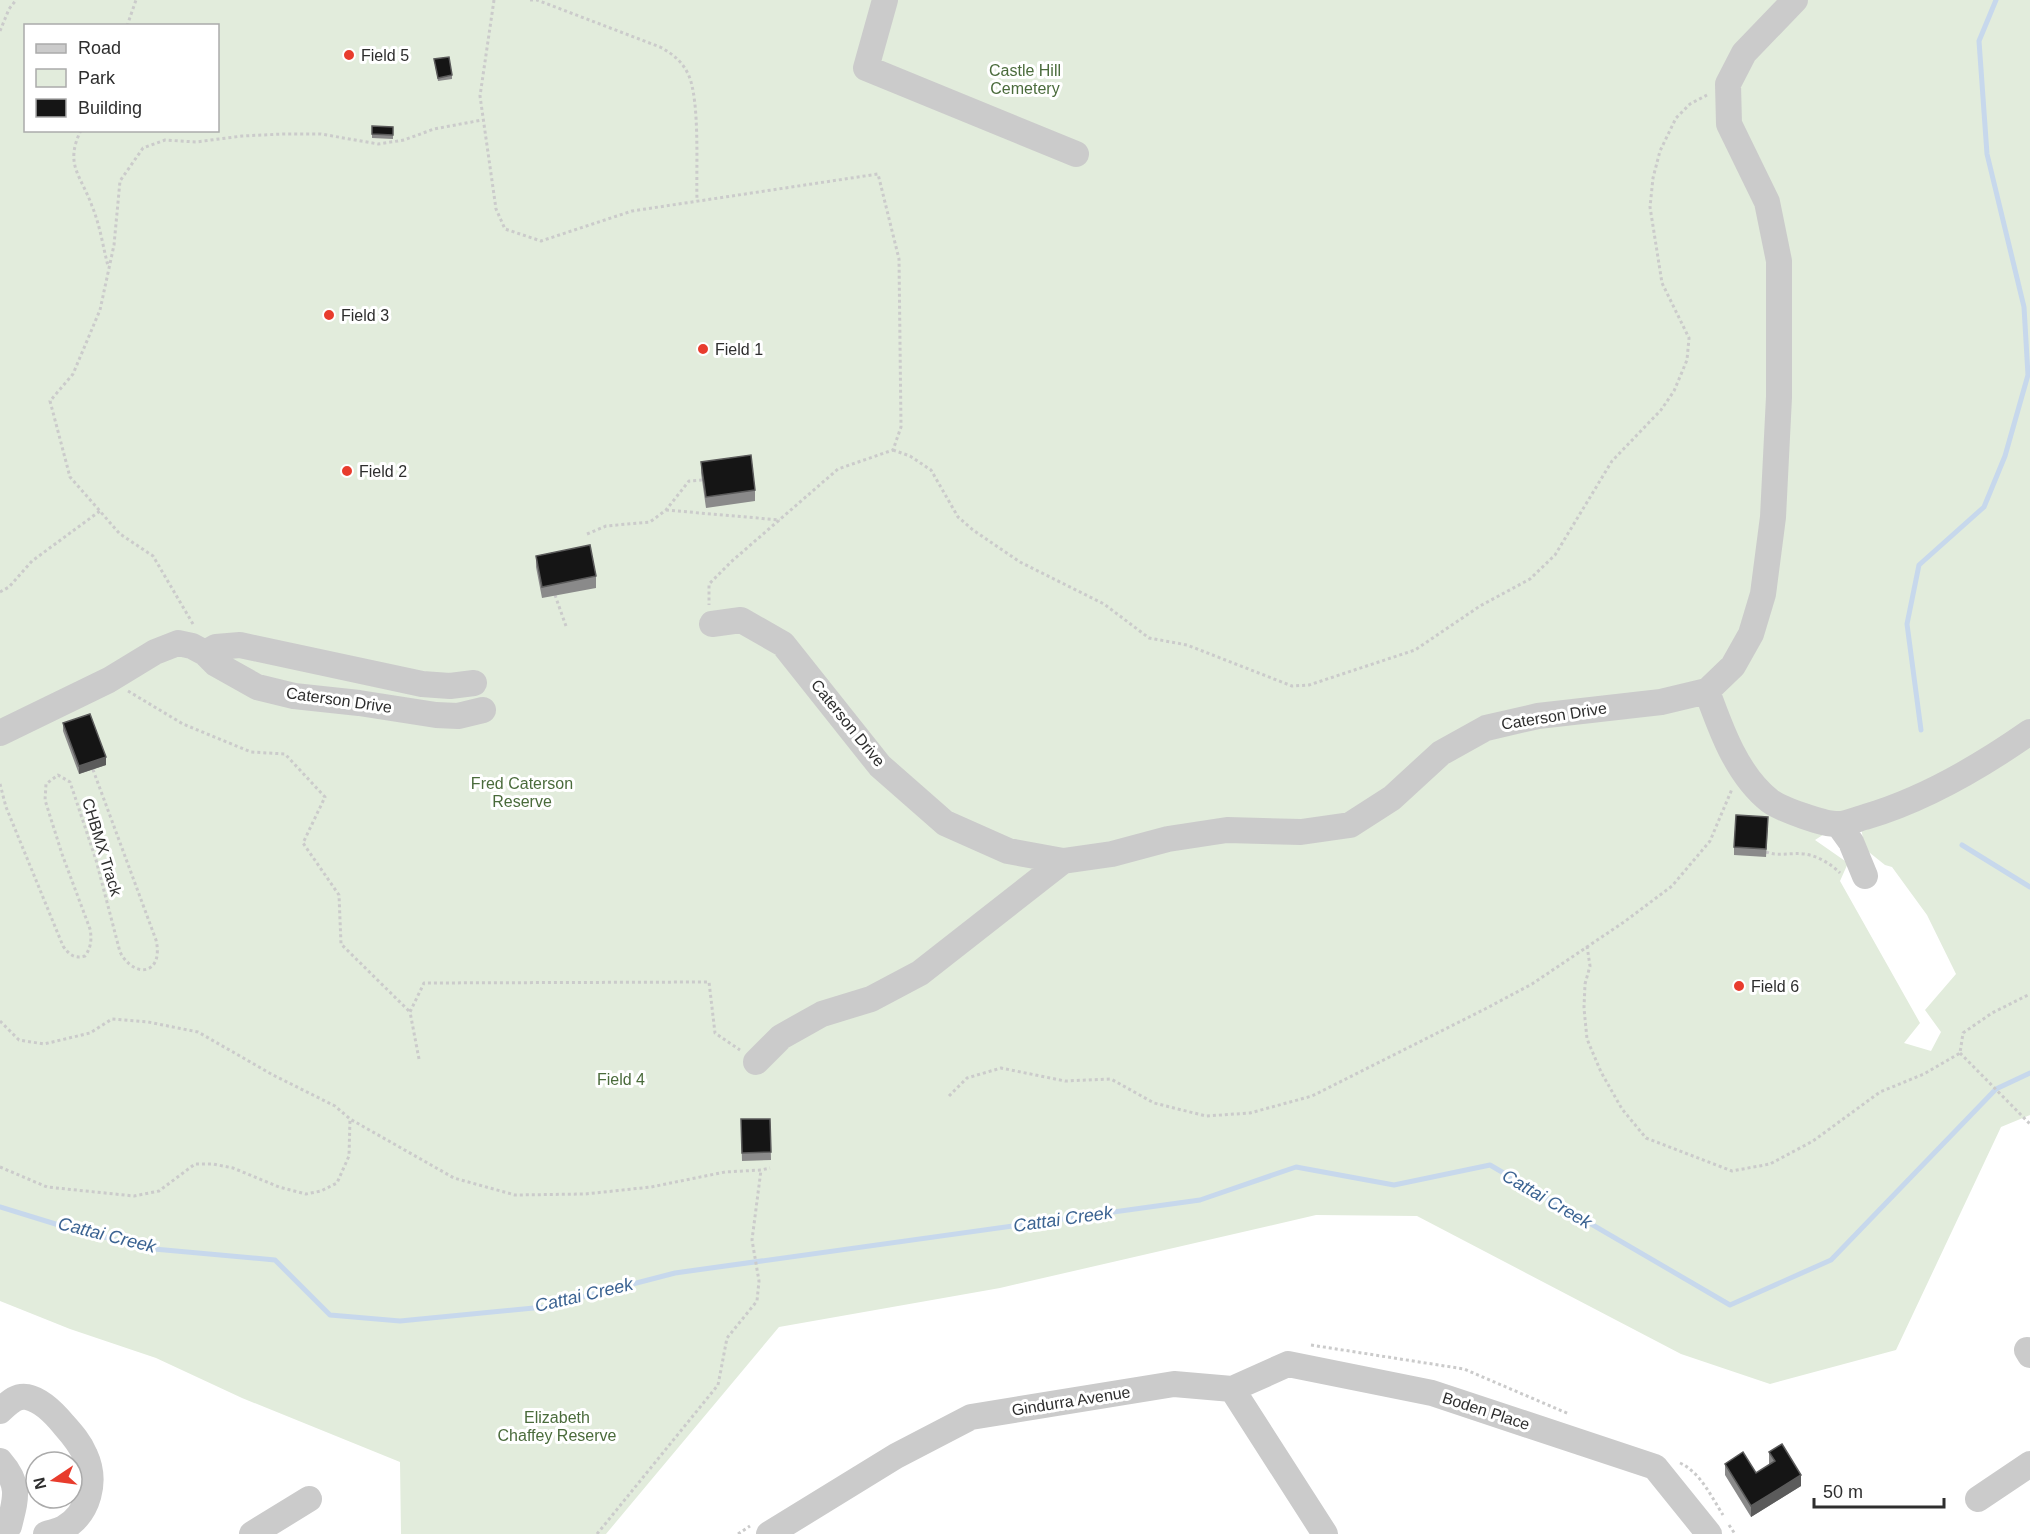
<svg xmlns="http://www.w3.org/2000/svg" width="2030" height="1534" font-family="Arial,sans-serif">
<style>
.green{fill:#e2ecdc;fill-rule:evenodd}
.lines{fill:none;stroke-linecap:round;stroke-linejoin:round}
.stream{stroke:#c7d8ec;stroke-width:5}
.path{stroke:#cbcbcb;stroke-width:3;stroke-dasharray:3 3;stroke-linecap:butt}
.minor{stroke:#cbcbcb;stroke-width:26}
.wall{fill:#8a8a8a}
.shaded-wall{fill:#5b5b5b}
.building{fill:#151515;stroke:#5b5b5b;stroke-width:1.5}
.poi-dot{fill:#e83c2d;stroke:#fff;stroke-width:2}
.labels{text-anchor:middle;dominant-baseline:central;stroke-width:6;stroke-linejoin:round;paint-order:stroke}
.poi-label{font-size:16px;fill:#2e2e2e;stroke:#fff;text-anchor:start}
.park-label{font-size:16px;fill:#4a6b3b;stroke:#fff}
.street-label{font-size:16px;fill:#2e2e2e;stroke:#fff}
.water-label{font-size:18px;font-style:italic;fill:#3b6392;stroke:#fff}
</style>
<rect width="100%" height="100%" fill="#fff"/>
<!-- green -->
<path class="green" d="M 0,0 L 2030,0 L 2030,1115 L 2001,1127 L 1896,1350 L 1770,1384 L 1681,1354 L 1417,1216 L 1316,1215 L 1000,1288 L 779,1327 L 606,1534 L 401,1534 L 400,1462 L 242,1398 L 156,1358 L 70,1329 L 0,1301 ZM 26,26 L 218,26 L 218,130 L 26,130 ZM 1858,812 L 1865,849 L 1885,865 L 1892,867 L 1927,915 L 1956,974 L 1925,1010 L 1941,1032 L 1931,1051 L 1904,1043 L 1920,1023 L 1840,881 L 1848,863 L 1815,840 Z"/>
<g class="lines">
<!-- stream -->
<path class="stream" d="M 1921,730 L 1907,624 L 1919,565 L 1984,507 L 2005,456 L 2028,375 L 2024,307 L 1987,154 L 1979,41 L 1996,0
M 1962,845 L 2030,887
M 0,1207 L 75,1230 L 154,1249 L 275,1260 L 330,1315 L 400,1321 L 544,1307 L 675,1273 L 1200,1200 L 1296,1167 L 1394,1185 L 1490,1165 L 1730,1305 L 1831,1260 L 1996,1089 L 2030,1073"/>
<!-- path -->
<path class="path" d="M 494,0 L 480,96 L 496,209 L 505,229 L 541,241 L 632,211 L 878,174 L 899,259 L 901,427 L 893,450 L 838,469 L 732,561 L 709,584 L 709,605
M 530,0 L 537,0 L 660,47 C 673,54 683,62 689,76 C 700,103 696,170 697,201
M 127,26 L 136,0
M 0,31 L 9,9 L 16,0
M 81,130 C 64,165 81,175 92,206 C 100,225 103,247 108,266
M 893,450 L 910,456 L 931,470 L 958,517 L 973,530 L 1020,562 L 1104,604 L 1149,638 L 1187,645 L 1292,686 L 1309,685 L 1415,650 L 1480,606 L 1530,579 L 1555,555 L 1612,461 L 1661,410 L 1674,391 L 1687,360 L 1689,338 L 1662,283 L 1650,207 L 1653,178 L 1660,151 L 1676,118 L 1690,104 L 1707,95
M 666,510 L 780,520
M 587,534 L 606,526 L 650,522 L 666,510 L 689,481 L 702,480
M 0,592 L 9,587 L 32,561 L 100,511
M 555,595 L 567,629
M 193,624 L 153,556 L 120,534 L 70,477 L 50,401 L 73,374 L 100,310 L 114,245 L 120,181 L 143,148 L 165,140 L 196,142 L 242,136 L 283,134 L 321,134 L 378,144 L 404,140 L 434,129 L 482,120
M 128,691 L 183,724 L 251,752 L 285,754 L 325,797 L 303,843 L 339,895 L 341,944 L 410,1012
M 0,784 L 6,807 L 63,946 C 69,955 75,959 85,956 C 91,948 92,939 90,929 L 62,854 L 45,800 L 46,784 L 58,775 L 70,782 L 96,860 L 120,952 C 135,980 164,974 156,940 L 92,767
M 1766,852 C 1780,857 1791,852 1805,854 C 1818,856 1831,864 1840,873
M 1587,946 L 1590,966 L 1585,984 L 1584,1008 L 1587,1039 L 1601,1072 L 1622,1109 L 1646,1138 L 1732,1171 L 1770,1164 L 1813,1141 L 1880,1092 L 1924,1074 L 1960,1053 L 1963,1033 L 1992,1013 L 2030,994
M 0,1021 L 19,1040 L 44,1044 L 90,1033 L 112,1019 L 148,1022 L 198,1032 L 273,1075 L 335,1106 L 350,1119 L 454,1178 L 515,1195 L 585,1194 L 651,1187 L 725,1172 L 761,1170 L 770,1168
M 1960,1053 L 2030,1124
M 419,1059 L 410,1012 L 424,983 L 709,982 L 715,1033 L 740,1050
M 949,1096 L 967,1078 L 1001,1068 L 1065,1081 L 1111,1079 L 1154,1103 L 1206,1116 L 1250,1113 L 1312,1096 L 1485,1009 L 1532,984 L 1624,922 L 1672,886 L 1710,841 L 1732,789
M 0,1167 L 47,1187 L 134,1196 L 159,1191 L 195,1164 L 213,1164 L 233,1168 L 279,1187 L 306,1194 L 321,1191 L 337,1183 L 349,1156 L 350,1119
M 1311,1345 L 1464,1369 L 1569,1414
M 1680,1463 C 1700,1472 1711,1496 1723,1515
M 1729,1525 L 1735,1534
M 597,1534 L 718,1385 L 727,1338 L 757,1301 L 759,1281 L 752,1240 L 761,1170
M 738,1534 L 750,1526"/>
<!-- minor -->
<path class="minor" d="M 885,0 L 866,68 L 1076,154
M 712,624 L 741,620 L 783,644 L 880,766 L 945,823 L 1008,851 L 1063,861 L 1112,854 L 1168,839 L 1227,830 L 1301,832 L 1350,825 L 1392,798 L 1441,753 L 1486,728 L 1538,716 L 1661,702 L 1707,691 L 1733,666 L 1751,634 L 1763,594 L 1773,517 L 1779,397 L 1779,261 L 1767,202 L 1729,124 L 1728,84 L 1744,53 L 1795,0
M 205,653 L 216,647 L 240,645 L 422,684 L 450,686 L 474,683
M 1707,691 C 1721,730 1737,775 1770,801 C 1781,809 1825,825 1838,824 C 1847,824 1857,819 1865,817 C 1924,800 1980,767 2030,732
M 0,733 L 109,680 L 155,652 L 178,643 L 192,646 L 205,653 L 216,664 L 257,687 L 294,696 L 359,703 L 436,715 L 458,716 L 483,710
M 1838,824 L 1851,842 L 1865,876
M 756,1062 L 781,1037 L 822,1014 L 871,999 L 920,973 L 1063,861
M 2027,1350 L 2030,1355
M 1232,1389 L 1325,1534
M 0,1411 C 8,1404 15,1395 27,1397 C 42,1400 55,1414 64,1425 C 72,1434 80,1443 85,1455 C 97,1481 89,1513 64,1528 C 59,1531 52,1532 46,1534
M 0,1461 C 21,1485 16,1498 9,1526
M 1978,1499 L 2030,1464
M 252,1534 L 309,1499
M 769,1534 L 896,1456 L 971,1417 L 1174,1384 L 1232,1389 L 1288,1364 L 1432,1393 L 1655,1467 L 1709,1534"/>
</g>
<!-- wall -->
<path class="wall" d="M 434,59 L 452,75 L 452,79 L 438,81 Z
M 372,126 L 393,127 L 393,139 L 372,138 Z
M 701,462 L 755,490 L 755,501 L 706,508 L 701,473 Z
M 536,556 L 596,576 L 596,588 L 542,598 L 536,567 Z
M 63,723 L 106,765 L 79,774 L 63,731 Z
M 1768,825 L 1766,857 L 1734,855 L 1734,847 Z
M 741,1119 L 770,1119 L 771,1160 L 742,1161 Z
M 1769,1452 L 1801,1486 L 1751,1517 L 1725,1475 L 1725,1464 L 1756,1473 L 1769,1465 Z"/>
<!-- shaded-wall -->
<path class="shaded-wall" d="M 106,757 L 106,765 L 79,774 L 79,766 Z
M 1801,1475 L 1801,1486 L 1751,1517 L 1751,1506 Z"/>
<!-- building -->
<path class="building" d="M 449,57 L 452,75 L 438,78 L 434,59 Z
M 372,126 L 393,127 L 393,135 L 372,134 Z
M 751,455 L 755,490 L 706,497 L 701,462 Z
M 590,545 L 596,576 L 542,587 L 536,556 Z
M 90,714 L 106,757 L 79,766 L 63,723 Z
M 1736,815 L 1768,817 L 1766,849 L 1734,847 Z
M 741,1119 L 770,1119 L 771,1152 L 742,1153 Z
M 1782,1444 L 1801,1475 L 1751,1506 L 1725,1464 L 1743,1452 L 1756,1473 L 1775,1461 L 1769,1452 Z"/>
<!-- markers -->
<g class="poi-dot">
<circle cx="349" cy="55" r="6"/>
<circle cx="329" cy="315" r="6"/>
<circle cx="703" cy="349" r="6"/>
<circle cx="347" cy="471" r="6"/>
<circle cx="1739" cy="986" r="6"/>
</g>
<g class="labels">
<!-- poi labels -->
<g class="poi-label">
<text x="361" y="55">Field 5</text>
<text x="341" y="315">Field 3</text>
<text x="715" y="349">Field 1</text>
<text x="359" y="471">Field 2</text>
<text x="1751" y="986">Field 6</text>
</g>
<!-- park labels -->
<g class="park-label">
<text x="1025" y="70">Castle Hill<tspan x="1025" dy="18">Cemetery</tspan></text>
<text x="522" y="783">Fred Caterson<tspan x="522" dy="18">Reserve</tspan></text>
<text x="621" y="1079">Field 4</text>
<text x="557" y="1417">Elizabeth<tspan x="557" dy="18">Chaffey Reserve</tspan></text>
</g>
<!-- street labels -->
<g class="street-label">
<text transform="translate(339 700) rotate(8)">Caterson Drive</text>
<text transform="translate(1554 716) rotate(-9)">Caterson Drive</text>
<text transform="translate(848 723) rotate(51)">Caterson Drive</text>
<text transform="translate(102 847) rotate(73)">CHBMX Track</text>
<text transform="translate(1071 1401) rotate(-9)">Gindurra Avenue</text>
<text transform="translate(1486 1411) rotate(18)">Boden Place</text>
</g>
<!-- water labels -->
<g class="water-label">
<text transform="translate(1547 1199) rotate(30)">Cattai Creek</text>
<text transform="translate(1063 1219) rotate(-8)">Cattai Creek</text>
<text transform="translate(107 1235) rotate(14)">Cattai Creek</text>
<text transform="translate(584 1295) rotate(-13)">Cattai Creek</text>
</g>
</g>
<!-- legend -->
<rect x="24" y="24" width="195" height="108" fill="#ffffff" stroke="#ababab" stroke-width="1.5"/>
<rect x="36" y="44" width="30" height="9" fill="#cbcbcb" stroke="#ababab" stroke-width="1.5"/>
<text x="78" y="54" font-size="18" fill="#2e2e2e">Road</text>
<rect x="36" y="69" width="30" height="18" fill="#e2ecdc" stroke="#ababab" stroke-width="1.5"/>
<text x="78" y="84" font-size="18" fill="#2e2e2e">Park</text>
<rect x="36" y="99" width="30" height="18" fill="#151515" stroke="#ababab" stroke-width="1.5"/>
<text x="78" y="114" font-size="18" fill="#2e2e2e">Building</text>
<!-- north arrow -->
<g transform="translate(54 1480) rotate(257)"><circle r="28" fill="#ffffff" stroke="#ababab" stroke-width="1.5"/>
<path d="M0-4.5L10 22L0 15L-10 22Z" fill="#e83c2d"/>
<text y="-9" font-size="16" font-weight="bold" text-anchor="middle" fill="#2e2e2e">N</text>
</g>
<!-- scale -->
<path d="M1814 1498v9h130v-9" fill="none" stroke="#2e2e2e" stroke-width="3"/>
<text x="1823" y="1498" font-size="18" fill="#2e2e2e" stroke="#ffffff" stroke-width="4.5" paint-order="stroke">50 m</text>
</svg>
